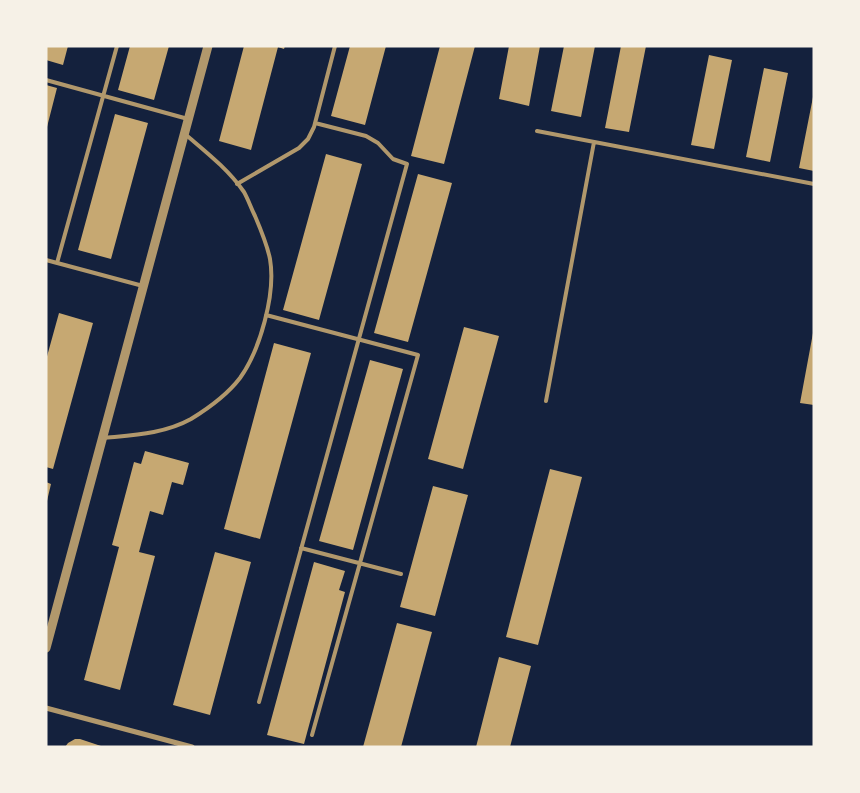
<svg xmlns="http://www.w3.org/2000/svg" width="860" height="793" font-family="Georgia,serif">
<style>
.building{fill:#c6a872}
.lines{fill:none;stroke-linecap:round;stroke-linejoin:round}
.service{stroke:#b1986c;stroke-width:4}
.minor{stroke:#b1986c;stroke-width:5}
.tertiary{stroke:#b1986c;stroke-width:9}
</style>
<rect width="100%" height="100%" fill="#14213d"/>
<!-- building -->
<path class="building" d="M 46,46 L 68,46 L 63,65 L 46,60 Z
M 130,46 L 169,46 L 154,100 L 118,90 Z
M 244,46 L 285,46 L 284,49 L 278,47 L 251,150 L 219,141 Z
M 350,46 L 386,46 L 365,125 L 331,116 Z
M 440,46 L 475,46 L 444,164 L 411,156 Z
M 509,46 L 540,46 L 529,106 L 499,99 Z
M 564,46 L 595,46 L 581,117 L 551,111 Z
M 621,46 L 646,46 L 629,132 L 605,128 Z
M 709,55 L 732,60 L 714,149 L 691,145 Z
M 764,68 L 788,73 L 770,162 L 746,157 Z
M 46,85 L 57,88 L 47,127 L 46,127 Z
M 813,97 L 814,97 L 814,171 L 799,168 Z
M 115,114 L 148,123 L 111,259 L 78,250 Z
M 326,154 L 362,164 L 319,320 L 283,310 Z
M 418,174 L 452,183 L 408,342 L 374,333 Z
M 59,313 L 93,323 L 53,469 L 46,467 L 46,360 Z
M 464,327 L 499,336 L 463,469 L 428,459 Z
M 813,333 L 814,334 L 814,405 L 800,403 Z
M 274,343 L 311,353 L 260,539 L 224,529 Z
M 370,360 L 403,369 L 353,550 L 319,541 Z
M 145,451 L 189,463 L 183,485 L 172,482 L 163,515 L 150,511 L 139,552 L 155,556 L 120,690 L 84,680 L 119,547 L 112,545 L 134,462 L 141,464 Z
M 550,469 L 582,477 L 538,645 L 506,637 Z
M 46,482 L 51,484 L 47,501 L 46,501 Z
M 433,486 L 468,495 L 435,616 L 400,607 Z
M 215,552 L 251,562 L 210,715 L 173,705 Z
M 314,562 L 345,571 L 339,590 L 345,592 L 304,744 L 267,735 Z
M 397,623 L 432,632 L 401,747 L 363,747 Z
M 499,657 L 531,666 L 510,747 L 476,747 Z
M 75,739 L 80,739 L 104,747 L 65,747 L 68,743 Z"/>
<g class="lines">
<!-- service -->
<path class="service" d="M 46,80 L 188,119
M 537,131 L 814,184
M 237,184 L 299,148 L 308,139 L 314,127 L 335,46
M 46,260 L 143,286
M 57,263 L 117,46
M 266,315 L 418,355 L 312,735
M 546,401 L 594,142
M 103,438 C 133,435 164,434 191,419 C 209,408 227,395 240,378 C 260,350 276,294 270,259 C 267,244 261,230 255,216 C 251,208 248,199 244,192 C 228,169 206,152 185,134
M 301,548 L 401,574
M 259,702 L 407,164 L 393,159 L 378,143 L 366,136 L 315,123"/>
<!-- minor -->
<path class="minor" d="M 46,708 L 192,747"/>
<!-- tertiary -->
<path class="tertiary" d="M 46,648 L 208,46"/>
</g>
<!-- border -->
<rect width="860" height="793" fill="none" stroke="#f6f1e7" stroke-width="95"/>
</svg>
